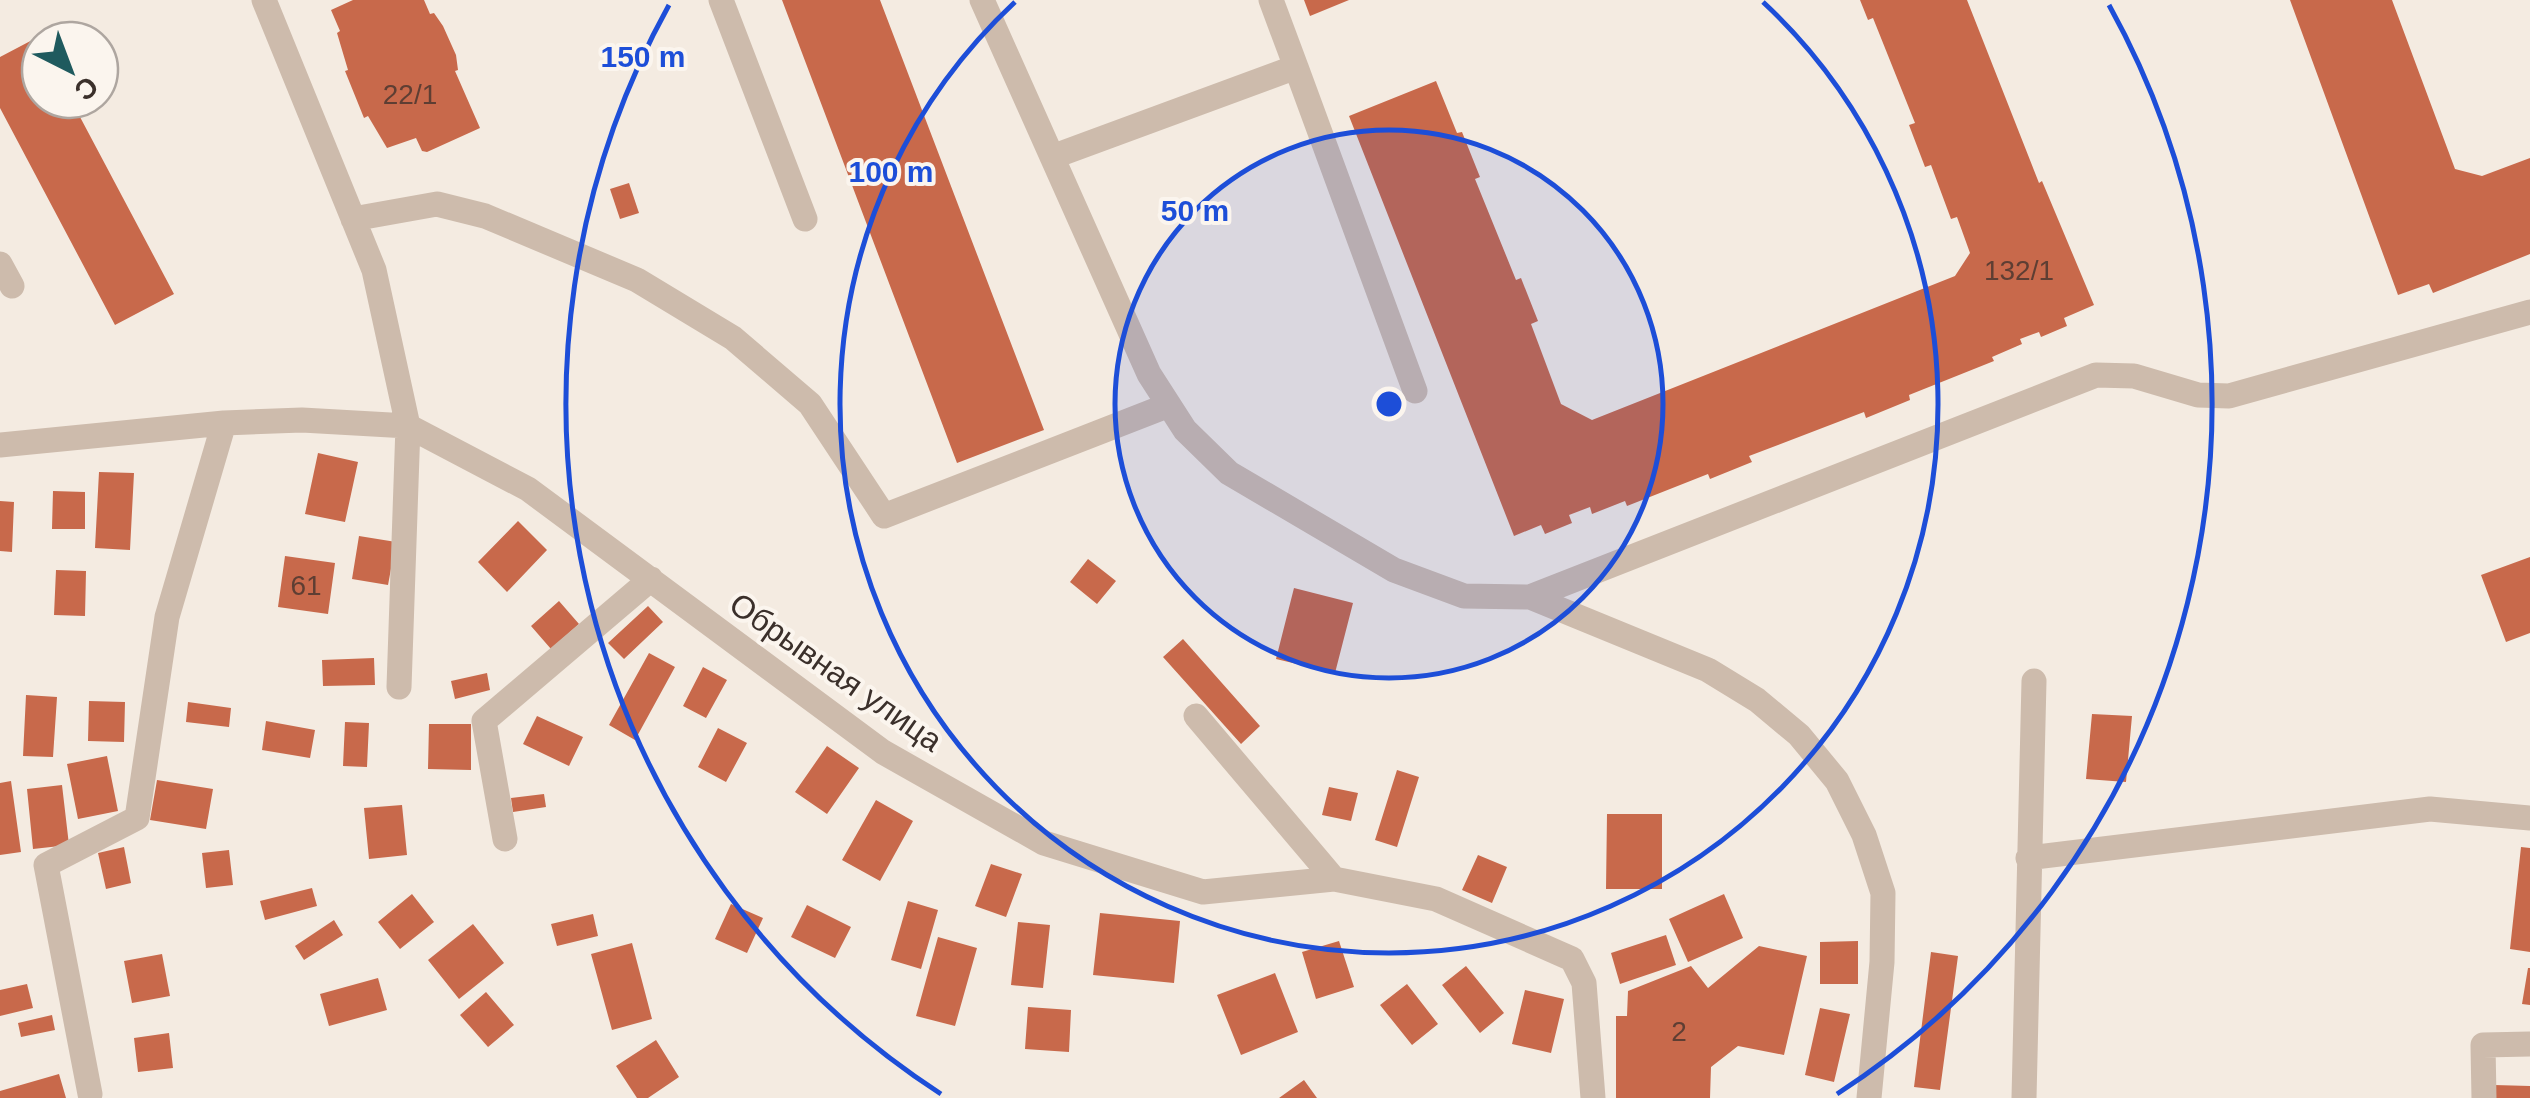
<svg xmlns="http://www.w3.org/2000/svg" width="2530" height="1098" font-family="Helvetica,sans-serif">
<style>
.building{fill:#c8694b}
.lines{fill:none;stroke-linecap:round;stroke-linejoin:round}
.minor{stroke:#cdbbac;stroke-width:25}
.ring{fill:none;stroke:#1d4ed8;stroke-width:5}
.labels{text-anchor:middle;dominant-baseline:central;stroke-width:8;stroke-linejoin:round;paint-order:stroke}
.number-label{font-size:28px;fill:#5e3e33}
.street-label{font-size:32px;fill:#3b302b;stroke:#fbf5ee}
.centre{fill:#1d4ed8;stroke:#fbf5ee;stroke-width:5}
.ring-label{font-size:30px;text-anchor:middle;font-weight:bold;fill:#1d4ed8;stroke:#fbf5ee;stroke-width:8;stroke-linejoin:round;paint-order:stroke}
</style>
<rect width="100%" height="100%" fill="#f4ebe1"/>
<!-- building -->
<path class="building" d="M 353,0 L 424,0 L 430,14 L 434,13 L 443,26 L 456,55 L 458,70 L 455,71 L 480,128 L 427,152 L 422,151 L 416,138 L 387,148 L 368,116 L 364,118 L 345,71 L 348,70 L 337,33 L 340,31 L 331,10 Z
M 782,0 L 880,0 L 1044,430 L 957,463 Z
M 1304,0 L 1349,0 L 1310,16 Z
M 1860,0 L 1967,0 L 2039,183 L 2042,181 L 2094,305 L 2064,318 L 2067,326 L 2041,337 L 2039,332 L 2020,339 L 2022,344 L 1992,357 L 1994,361 L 1909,395 L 1910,400 L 1866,418 L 1864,412 L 1749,456 L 1752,462 L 1710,479 L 1708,474 L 1627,506 L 1625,501 L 1592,514 L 1590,507 L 1569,515 L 1572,523 L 1545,534 L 1541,525 L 1514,536 L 1349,116 L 1436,81 L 1457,133 L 1462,132 L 1480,177 L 1475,179 L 1516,280 L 1521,278 L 1538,321 L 1531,324 L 1561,404 L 1592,420 L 1955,276 L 1970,253 L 1957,217 L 1951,219 L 1931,165 L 1925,167 L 1909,125 L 1915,123 L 1873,18 L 1868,20 Z
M 2290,0 L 2392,0 L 2455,169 L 2482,176 L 2530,158 L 2530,254 L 2433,293 L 2429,284 L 2398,295 Z
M 38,37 L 40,100 L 71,100 L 174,294 L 115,325 L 0,108 L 0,57 Z
M 629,183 L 639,213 L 620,219 L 610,189 Z
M 318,453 L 358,462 L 345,522 L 305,514 Z
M 99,472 L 134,473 L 130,550 L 95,548 Z
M 53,491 L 85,492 L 85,529 L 52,529 Z
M 0,501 L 14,502 L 12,552 L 0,551 Z
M 518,521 L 547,550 L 507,592 L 478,562 Z
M 359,536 L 396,542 L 388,585 L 352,579 Z
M 285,556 L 335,563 L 328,614 L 278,607 Z
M 2530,557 L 2530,633 L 2506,642 L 2481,575 Z
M 1088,559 L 1116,581 L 1097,604 L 1070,582 Z
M 56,570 L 86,571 L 85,616 L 54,615 Z
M 1294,588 L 1353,603 L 1335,673 L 1276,659 Z
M 559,601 L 579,624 L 551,649 L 531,626 Z
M 648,606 L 663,622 L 624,659 L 608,643 Z
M 1183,639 L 1260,726 L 1241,744 L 1163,657 Z
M 649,653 L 675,667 L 635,740 L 609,725 Z
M 374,658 L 375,685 L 323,686 L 322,660 Z
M 703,667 L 727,680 L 706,718 L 683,706 Z
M 487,673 L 490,690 L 455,699 L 451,681 Z
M 26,695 L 57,697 L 53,757 L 23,756 Z
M 89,701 L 125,702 L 124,742 L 88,741 Z
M 188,702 L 231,708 L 229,727 L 186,722 Z
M 2092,714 L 2132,716 L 2126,782 L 2086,779 Z
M 537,716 L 583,737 L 569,766 L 523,744 Z
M 266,721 L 315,730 L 310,758 L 262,750 Z
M 345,722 L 369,723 L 367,767 L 343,766 Z
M 429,724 L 471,724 L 471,770 L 428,769 Z
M 718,728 L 747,743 L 726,782 L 698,767 Z
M 827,746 L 859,768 L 827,814 L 795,792 Z
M 107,756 L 118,811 L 78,819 L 67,764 Z
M 1397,770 L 1419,777 L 1397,847 L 1375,840 Z
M 157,780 L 213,789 L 206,829 L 150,820 Z
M 11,781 L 21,852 L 0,855 L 0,783 Z
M 62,785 L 69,845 L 33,849 L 27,789 Z
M 1329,787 L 1358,793 L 1351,821 L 1322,815 Z
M 544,794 L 546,807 L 513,812 L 511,798 Z
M 876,800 L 913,821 L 880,881 L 842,860 Z
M 402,805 L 407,855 L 369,859 L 364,808 Z
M 1607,814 L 1662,814 L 1662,889 L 1606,889 Z
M 124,847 L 131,883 L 106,889 L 98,853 Z
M 2521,847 L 2530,848 L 2530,952 L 2510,949 Z
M 229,850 L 233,885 L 206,888 L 202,853 Z
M 1478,855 L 1507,867 L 1492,903 L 1462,890 Z
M 991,864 L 1022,874 L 1006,917 L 975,906 Z
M 312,888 L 317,906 L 265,920 L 260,901 Z
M 412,894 L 434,922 L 400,949 L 378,922 Z
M 1724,894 L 1743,938 L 1688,962 L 1669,919 Z
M 908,901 L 938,910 L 921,969 L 891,960 Z
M 731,904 L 763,918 L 747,953 L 715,939 Z
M 807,905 L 851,927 L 835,958 L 791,937 Z
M 1100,913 L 1180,921 L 1174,983 L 1093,975 Z
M 593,914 L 598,936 L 557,946 L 551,924 Z
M 334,920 L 343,935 L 304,960 L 295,946 Z
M 1018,922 L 1050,925 L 1043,988 L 1011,985 Z
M 473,924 L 504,963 L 459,999 L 428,960 Z
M 1666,935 L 1676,965 L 1620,984 L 1611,953 Z
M 938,937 L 977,948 L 955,1026 L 916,1016 Z
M 1339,941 L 1354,987 L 1316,999 L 1302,952 Z
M 1858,941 L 1858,984 L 1820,984 L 1820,942 Z
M 632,943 L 652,1019 L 612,1030 L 591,954 Z
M 1759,946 L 1807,956 L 1784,1055 L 1738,1046 L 1711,1067 L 1710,1098 L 1616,1098 L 1616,1016 L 1627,1016 L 1628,991 L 1691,966 L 1708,988 Z
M 1931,952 L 1958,956 L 1940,1090 L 1914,1087 Z
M 162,954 L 170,996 L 132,1003 L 124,961 Z
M 1466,966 L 1504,1013 L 1480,1033 L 1442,985 Z
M 2528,968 L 2530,968 L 2530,1005 L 2522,1004 Z
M 1275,973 L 1298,1032 L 1241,1055 L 1217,995 Z
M 378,978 L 387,1010 L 329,1026 L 320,994 Z
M 27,984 L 33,1008 L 0,1016 L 0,990 Z
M 1407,984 L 1438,1024 L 1412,1045 L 1380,1005 Z
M 1525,990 L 1564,999 L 1551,1053 L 1512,1044 Z
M 486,992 L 514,1025 L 488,1047 L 460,1015 Z
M 1028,1007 L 1071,1010 L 1069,1052 L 1025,1049 Z
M 1820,1008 L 1850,1014 L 1834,1082 L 1805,1075 Z
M 52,1015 L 55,1030 L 21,1037 L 18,1023 Z
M 169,1033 L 173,1068 L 138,1072 L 134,1038 Z
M 656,1040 L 679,1077 L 648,1098 L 637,1098 L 616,1066 Z
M 59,1074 L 66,1098 L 0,1098 L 0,1091 Z
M 1304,1080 L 1317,1098 L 1279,1098 Z
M 2494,1085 L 2530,1086 L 2530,1098 L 2493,1098 Z"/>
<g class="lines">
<!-- minor -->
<path class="minor" d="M 264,0 L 374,270 L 408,426 L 399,687
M 721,0 L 805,219
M 982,0 L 1149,374 L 1185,430 L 1229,473 L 1394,570 L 1464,596 L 1530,597 L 1708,670 L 1757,700 L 1799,735 L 1837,781 L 1864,835 L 1883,893 L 1882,962 L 1869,1098
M 1271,0 L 1296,67
M 1052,157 L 1296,67 L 1415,391
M 353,219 L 437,204 L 485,216 L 637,280 L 733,338 L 810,404 L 884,516 L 1169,405
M 0,264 L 12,286
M 0,445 L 224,423 L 302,420 L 408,426 L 528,489 L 883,752 L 1044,843 L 1203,892 L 1334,879 L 1436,899 L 1572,959 L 1584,983 L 1593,1098
M 1530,597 L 2096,375 L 2134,376 L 2198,395 L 2229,396 L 2530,312
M 1196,716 L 1334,879
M 505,839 L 484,721 L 651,579
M 2028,858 L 2430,809 L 2530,818
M 90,1094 L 46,865 L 137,818 L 167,617 L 224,423
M 2024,1098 L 2034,681
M 2484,1098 L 2483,1045 L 2530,1044"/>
</g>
<!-- distance rings -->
<circle cx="1389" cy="404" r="274" fill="#1d4ed8" fill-opacity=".12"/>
<g class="ring">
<circle cx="1389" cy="404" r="274"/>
<path d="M1763 2A549 549 0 1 1 1015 2"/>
<path d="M941 1094A823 823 0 0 1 669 5M2109 5A823 823 0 0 1 1837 1094"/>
</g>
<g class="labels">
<!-- number labels -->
<g class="number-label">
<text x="410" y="94">22/1</text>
<text x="2019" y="270">132/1</text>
<text x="306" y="585">61</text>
<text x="1679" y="1031">2</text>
</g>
<!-- street labels -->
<g class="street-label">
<text transform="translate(836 672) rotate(35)">Обрывная улица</text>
</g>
</g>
<circle cx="1389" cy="404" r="15" class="centre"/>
<g class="ring-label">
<text x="643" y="67">150 m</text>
<text x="891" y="182">100 m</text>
<text x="1195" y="221">50 m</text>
</g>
<!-- north arrow -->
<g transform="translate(70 70) rotate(138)"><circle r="48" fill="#fbf5ee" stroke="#aea6a0" stroke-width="2.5"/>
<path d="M0-8L18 38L0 25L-18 38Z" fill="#1f5a5e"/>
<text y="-15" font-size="28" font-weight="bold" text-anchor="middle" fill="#3b302b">С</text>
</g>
</svg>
